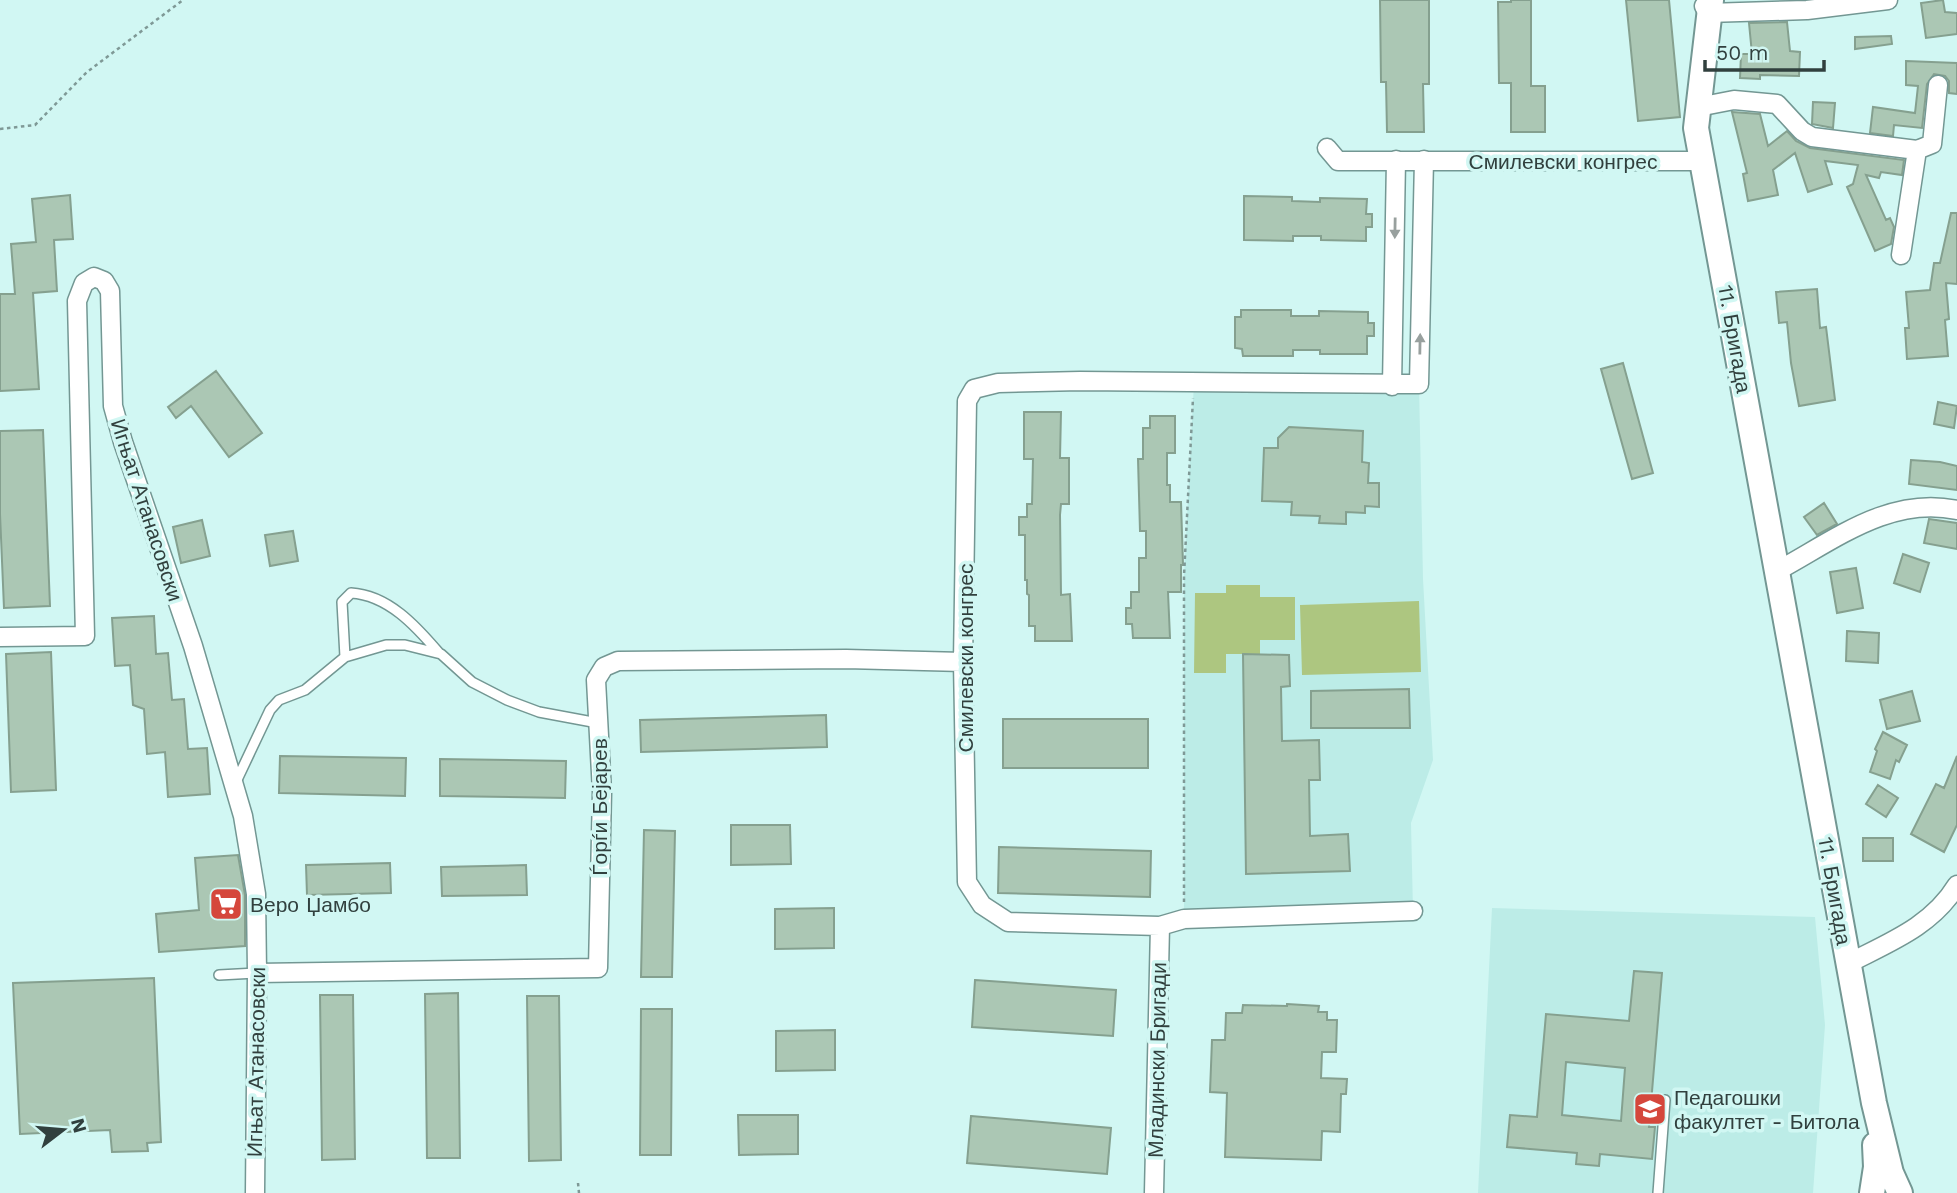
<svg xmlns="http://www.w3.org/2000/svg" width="1957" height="1193" font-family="'Work Sans',sans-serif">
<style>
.built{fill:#bcece7}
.green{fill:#adc680}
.building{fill:#abc7b4;stroke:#85a08f;stroke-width:2;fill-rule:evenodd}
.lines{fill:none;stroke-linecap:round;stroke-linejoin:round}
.lane-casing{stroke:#739793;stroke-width:12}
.street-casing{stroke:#739793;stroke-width:21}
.secondary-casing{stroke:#739793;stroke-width:28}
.path{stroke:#7f9996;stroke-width:2.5;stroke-dasharray:3.5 3.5;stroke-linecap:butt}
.lane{stroke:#fff;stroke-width:9}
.street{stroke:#fff;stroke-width:18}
.secondary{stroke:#fff;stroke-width:24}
.oneway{fill:#98a09e}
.labels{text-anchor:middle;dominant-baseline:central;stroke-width:7;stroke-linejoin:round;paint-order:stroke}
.street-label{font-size:21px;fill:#31403e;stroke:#d1f7f3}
.poi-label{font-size:21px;fill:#31403e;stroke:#d1f7f3;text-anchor:start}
</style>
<rect width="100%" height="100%" fill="#d1f7f3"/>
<!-- built -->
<path class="built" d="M 1194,382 L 1419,384 L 1423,579 L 1433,760 L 1411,823 L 1413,911 L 1184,919 L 1184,576 Z
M 1492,908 L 1815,917 L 1825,1025 L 1813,1193 L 1478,1193 Z"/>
<!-- green -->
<path class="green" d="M 1226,585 L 1260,585 L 1260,597 L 1295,597 L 1295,640 L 1260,640 L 1260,654 L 1226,654 L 1226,673 L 1194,673 L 1195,593 L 1226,593 Z
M 1419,601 L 1421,672 L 1302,675 L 1300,605 Z"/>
<!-- building -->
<path class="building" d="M 1380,0 L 1429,0 L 1429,84 L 1423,84 L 1424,132 L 1387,132 L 1386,82 L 1381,82 Z
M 1511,0 L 1531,0 L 1531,86 L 1545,86 L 1545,132 L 1511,132 L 1511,83 L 1499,83 L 1498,2 L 1511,2 Z
M 1626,0 L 1669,0 L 1680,117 L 1638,121 Z
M 1943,0 L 1945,12 L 1957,13 L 1957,34 L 1926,38 L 1921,3 Z
M 1787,22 L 1790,51 L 1800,52 L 1799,76 L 1760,75 L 1760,79 L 1740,78 L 1741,54 L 1752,54 L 1749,23 Z
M 1891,36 L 1892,44 L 1855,49 L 1855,37 Z
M 1906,61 L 1957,63 L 1957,94 L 1949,93 L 1949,81 L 1945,76 L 1934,74 L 1927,84 L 1922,128 L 1894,125 L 1893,136 L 1870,133 L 1873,107 L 1915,113 L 1918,86 L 1906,85 Z
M 1813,102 L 1835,103 L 1833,128 L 1812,124 Z
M 1732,112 L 1760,114 L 1768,146 L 1787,131 L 1796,141 L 1810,148 L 1904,160 L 1902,175 L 1881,172 L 1879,178 L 1866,175 L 1886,220 L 1890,218 L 1894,227 L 1891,244 L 1875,251 L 1847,187 L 1853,184 L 1858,165 L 1825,161 L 1832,184 L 1808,192 L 1795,153 L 1773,170 L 1778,195 L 1748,201 L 1743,174 L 1747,173 Z
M 70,195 L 73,239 L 54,240 L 57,291 L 33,293 L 39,389 L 0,391 L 0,294 L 15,294 L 11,244 L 36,242 L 32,199 Z
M 1244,196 L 1292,197 L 1292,201 L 1320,202 L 1320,198 L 1367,199 L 1366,214 L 1372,214 L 1372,227 L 1366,227 L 1366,241 L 1321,240 L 1321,236 L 1293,236 L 1293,241 L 1244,240 Z
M 1951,213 L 1957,213 L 1957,284 L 1946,283 L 1949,319 L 1945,320 L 1948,356 L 1907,359 L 1905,328 L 1909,328 L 1906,292 L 1930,290 L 1934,263 L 1940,263 Z
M 1817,289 L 1820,328 L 1826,327 L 1835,400 L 1799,406 L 1791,363 L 1787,322 L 1779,323 L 1776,292 Z
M 1241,310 L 1291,310 L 1291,316 L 1319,316 L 1319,311 L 1368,312 L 1368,323 L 1374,323 L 1374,336 L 1367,336 L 1367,354 L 1320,354 L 1320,350 L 1293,350 L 1293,356 L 1243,356 L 1242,349 L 1235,348 L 1235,317 L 1241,317 Z
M 1623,363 L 1653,473 L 1632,479 L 1601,369 Z
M 216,371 L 262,433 L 229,457 L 191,406 L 176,418 L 168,407 Z
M 1938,402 L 1957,406 L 1954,428 L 1934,424 Z
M 1024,412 L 1061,412 L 1060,458 L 1069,458 L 1069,504 L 1061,504 L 1060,515 L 1061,595 L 1070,594 L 1072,641 L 1035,641 L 1035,626 L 1029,626 L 1029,595 L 1027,594 L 1027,580 L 1025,580 L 1025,535 L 1019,535 L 1019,517 L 1027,517 L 1027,504 L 1032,504 L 1033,459 L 1024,459 Z
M 1150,416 L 1175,416 L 1175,453 L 1167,453 L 1167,485 L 1170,485 L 1170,502 L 1181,502 L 1183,565 L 1181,565 L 1181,592 L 1168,592 L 1170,638 L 1133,638 L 1132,624 L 1126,624 L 1126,608 L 1131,608 L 1131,592 L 1139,592 L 1139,558 L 1146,558 L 1146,531 L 1140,531 L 1138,459 L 1143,459 L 1143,428 L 1150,428 Z
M 1289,427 L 1363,431 L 1362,462 L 1369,463 L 1368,483 L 1379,483 L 1379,507 L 1365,506 L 1365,513 L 1346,512 L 1346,524 L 1319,523 L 1320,516 L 1291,515 L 1292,502 L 1262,501 L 1264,448 L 1278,448 L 1278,438 Z
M 43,430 L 50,606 L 4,608 L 0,514 L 0,431 Z
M 1911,460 L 1940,462 L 1957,466 L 1957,490 L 1909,484 Z
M 1824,503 L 1837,524 L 1817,535 L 1804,517 Z
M 1929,519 L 1957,523 L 1957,549 L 1924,543 Z
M 202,520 L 210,556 L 181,563 L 173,527 Z
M 293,531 L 298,561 L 270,566 L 265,535 Z
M 1903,554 L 1929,563 L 1920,592 L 1894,583 Z
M 1856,568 L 1863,608 L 1837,613 L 1830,572 Z
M 154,616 L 156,654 L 168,653 L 172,700 L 184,699 L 188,749 L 207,748 L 210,794 L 168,797 L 165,752 L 147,754 L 144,709 L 133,705 L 130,665 L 115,666 L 112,618 Z
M 1847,631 L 1879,633 L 1878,663 L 1846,661 Z
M 51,652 L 56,790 L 11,792 L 6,654 Z
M 1243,654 L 1289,655 L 1290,686 L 1281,687 L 1282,741 L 1319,740 L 1320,780 L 1309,780 L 1310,836 L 1348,834 L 1350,871 L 1246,874 Z
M 1409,689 L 1410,728 L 1311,728 L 1311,691 Z
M 1912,691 L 1920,721 L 1887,729 L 1880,700 Z
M 826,715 L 827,747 L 641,752 L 640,720 Z
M 1003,719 L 1148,719 L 1148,768 L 1003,768 Z
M 1883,732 L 1907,745 L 1899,762 L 1896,760 L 1890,779 L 1870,772 L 1877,751 L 1875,749 Z
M 280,756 L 406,758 L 405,796 L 279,793 Z
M 1957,756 L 1957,825 L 1944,852 L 1911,834 L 1936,784 L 1944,788 Z
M 440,759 L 566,761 L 565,798 L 440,796 Z
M 1878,785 L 1898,798 L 1886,817 L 1866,804 Z
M 731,825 L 790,825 L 791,864 L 731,865 Z
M 644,830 L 675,831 L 672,977 L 641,977 Z
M 1863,838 L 1893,838 L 1893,861 L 1863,861 Z
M 999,847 L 1151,851 L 1150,897 L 998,893 Z
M 238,855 L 245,895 L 245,946 L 159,952 L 156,914 L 199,910 L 195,858 Z
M 390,863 L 391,893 L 307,895 L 306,865 Z
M 526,865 L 527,895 L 442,896 L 441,867 Z
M 834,908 L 834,948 L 775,949 L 775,909 Z
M 1634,971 L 1662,973 L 1649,1127 L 1655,1127 L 1652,1159 L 1600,1154 L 1599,1166 L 1576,1164 L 1577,1153 L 1507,1147 L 1510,1115 L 1537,1117 L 1546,1014 L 1629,1021 ZM 1566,1062 L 1625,1068 L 1621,1121 L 1562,1115 Z
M 154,978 L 161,1142 L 147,1143 L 148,1151 L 112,1152 L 110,1130 L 20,1134 L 13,983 Z
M 975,980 L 1116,990 L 1113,1036 L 972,1027 Z
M 458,993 L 460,1158 L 427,1158 L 425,994 Z
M 320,995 L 353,995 L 355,1159 L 322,1160 Z
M 527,996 L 559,996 L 561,1160 L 529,1161 Z
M 1287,1004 L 1319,1006 L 1318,1012 L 1327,1012 L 1327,1020 L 1337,1020 L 1336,1052 L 1322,1052 L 1321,1078 L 1347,1079 L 1346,1094 L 1341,1094 L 1340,1132 L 1322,1131 L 1321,1160 L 1225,1157 L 1227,1093 L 1210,1092 L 1212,1040 L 1225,1040 L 1226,1013 L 1242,1013 L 1243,1005 L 1287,1006 Z
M 641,1009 L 672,1009 L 671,1155 L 640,1155 Z
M 835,1030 L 835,1070 L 776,1071 L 776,1031 Z
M 738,1115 L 798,1115 L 798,1154 L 739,1155 Z
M 971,1116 L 1111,1128 L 1107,1174 L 967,1163 Z"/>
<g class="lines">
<defs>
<path id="lane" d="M 345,657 L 342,602 L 351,593 C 388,595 416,626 439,653
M 235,784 L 270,710 L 279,700 L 305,690 L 345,657 L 386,645 L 405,645 L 441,654 L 472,682 L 507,700 L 539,712 L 598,723
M 219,975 L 257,973
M 1658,1193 L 1665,1100"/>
<path id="street" d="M 1704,6 L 1708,13 L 1807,10 L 1888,0
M 1698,107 L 1734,100 L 1777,104 L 1802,131 L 1812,137 L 1917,150
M 1327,148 L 1338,161 L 1702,161
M 1901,255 L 1917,150 L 1932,144 L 1938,85
M 1392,386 L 1396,160
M 1777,571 C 1833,541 1890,495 1957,510
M 0,637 L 85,636 L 77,301 L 84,283 L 94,277 L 104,281 L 110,291 L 113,406 L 123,442 L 193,646 L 243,816 L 256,894 L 257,973 L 255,1193
M 1413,911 L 1184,919 L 1160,926 L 1008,922 L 982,905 L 967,882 L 963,662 L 967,401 L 974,389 L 998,383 L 1080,381 L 1419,384 L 1424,160
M 1849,963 C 1890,942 1932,926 1957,885
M 257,973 L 598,968 L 602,792 L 596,680 L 604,667 L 618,661 L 846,659 L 963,662
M 1154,1193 L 1160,926"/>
<path id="secondary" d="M 1711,0 L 1696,128 L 1874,1103 L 1891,1173 L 1900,1193
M 1872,1193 L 1876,1167 L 1875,1145"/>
</defs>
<!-- lane casing -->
<use href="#lane" class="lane-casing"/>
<!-- street casing -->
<use href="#street" class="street-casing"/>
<!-- secondary casing -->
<use href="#secondary" class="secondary-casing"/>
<!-- path -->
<path class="path" d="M 0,129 L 35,125 L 87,72 L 183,0
M 1184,902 L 1184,576 L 1193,398
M 578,1183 L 579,1193"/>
<!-- lane -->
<use href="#lane" class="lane"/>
<!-- street -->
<use href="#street" class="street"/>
<!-- secondary -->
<use href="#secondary" class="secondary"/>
</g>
<!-- one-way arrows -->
<defs><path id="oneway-solid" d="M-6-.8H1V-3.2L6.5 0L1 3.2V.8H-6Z" transform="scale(1.75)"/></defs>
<g class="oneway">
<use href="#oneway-solid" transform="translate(1395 228) rotate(91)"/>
<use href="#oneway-solid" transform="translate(1420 344) rotate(-89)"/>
</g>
<!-- icons -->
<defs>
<symbol id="supermarket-square" viewBox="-11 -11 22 22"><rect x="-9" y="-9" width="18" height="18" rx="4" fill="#d5473c" stroke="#d1f7f3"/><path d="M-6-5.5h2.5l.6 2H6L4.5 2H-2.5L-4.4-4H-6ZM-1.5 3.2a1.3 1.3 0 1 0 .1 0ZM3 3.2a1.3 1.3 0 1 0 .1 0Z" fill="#fff"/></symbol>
<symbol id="university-square" viewBox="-11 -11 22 22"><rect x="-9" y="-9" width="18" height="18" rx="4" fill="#d5473c" stroke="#d1f7f3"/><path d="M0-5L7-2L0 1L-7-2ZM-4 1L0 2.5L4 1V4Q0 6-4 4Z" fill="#fff"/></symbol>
</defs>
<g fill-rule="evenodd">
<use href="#supermarket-square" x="207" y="885" width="38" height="38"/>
<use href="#university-square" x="1631" y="1090" width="38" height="38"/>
</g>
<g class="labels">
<!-- street labels -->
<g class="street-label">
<text x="1563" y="161">Смилевски конгрес</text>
<text transform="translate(1735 339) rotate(80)">11. Бригада</text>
<text transform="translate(147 510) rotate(72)">Игњат Атанасовски</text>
<text transform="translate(965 658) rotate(-90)">Смилевски конгрес</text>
<text transform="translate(599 807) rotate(-90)">Ѓорѓи Бејарев</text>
<text transform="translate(1835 891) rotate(80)">11. Бригада</text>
<text transform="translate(1157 1060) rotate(-89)">Младински Бригади</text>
<text transform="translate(256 1062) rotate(-89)">Игњат Атанасовски</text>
</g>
<!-- poi labels -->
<g class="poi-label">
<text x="250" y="904">Веро Џамбо</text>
<text x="1674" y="1097">Педагошки<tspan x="1674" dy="24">факултет - Битола</tspan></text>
</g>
</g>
<!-- north arrow -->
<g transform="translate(63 1130) rotate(74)" stroke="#d1f7f3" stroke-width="5" paint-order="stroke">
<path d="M0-5L12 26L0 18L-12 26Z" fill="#31403e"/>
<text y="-10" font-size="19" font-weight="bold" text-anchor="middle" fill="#31403e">N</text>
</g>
<!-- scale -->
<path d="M1705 60v10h119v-10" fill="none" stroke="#31403e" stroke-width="3.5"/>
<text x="1716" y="60" font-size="21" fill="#31403e" stroke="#d1f7f3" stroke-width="5" paint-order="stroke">50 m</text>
</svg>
